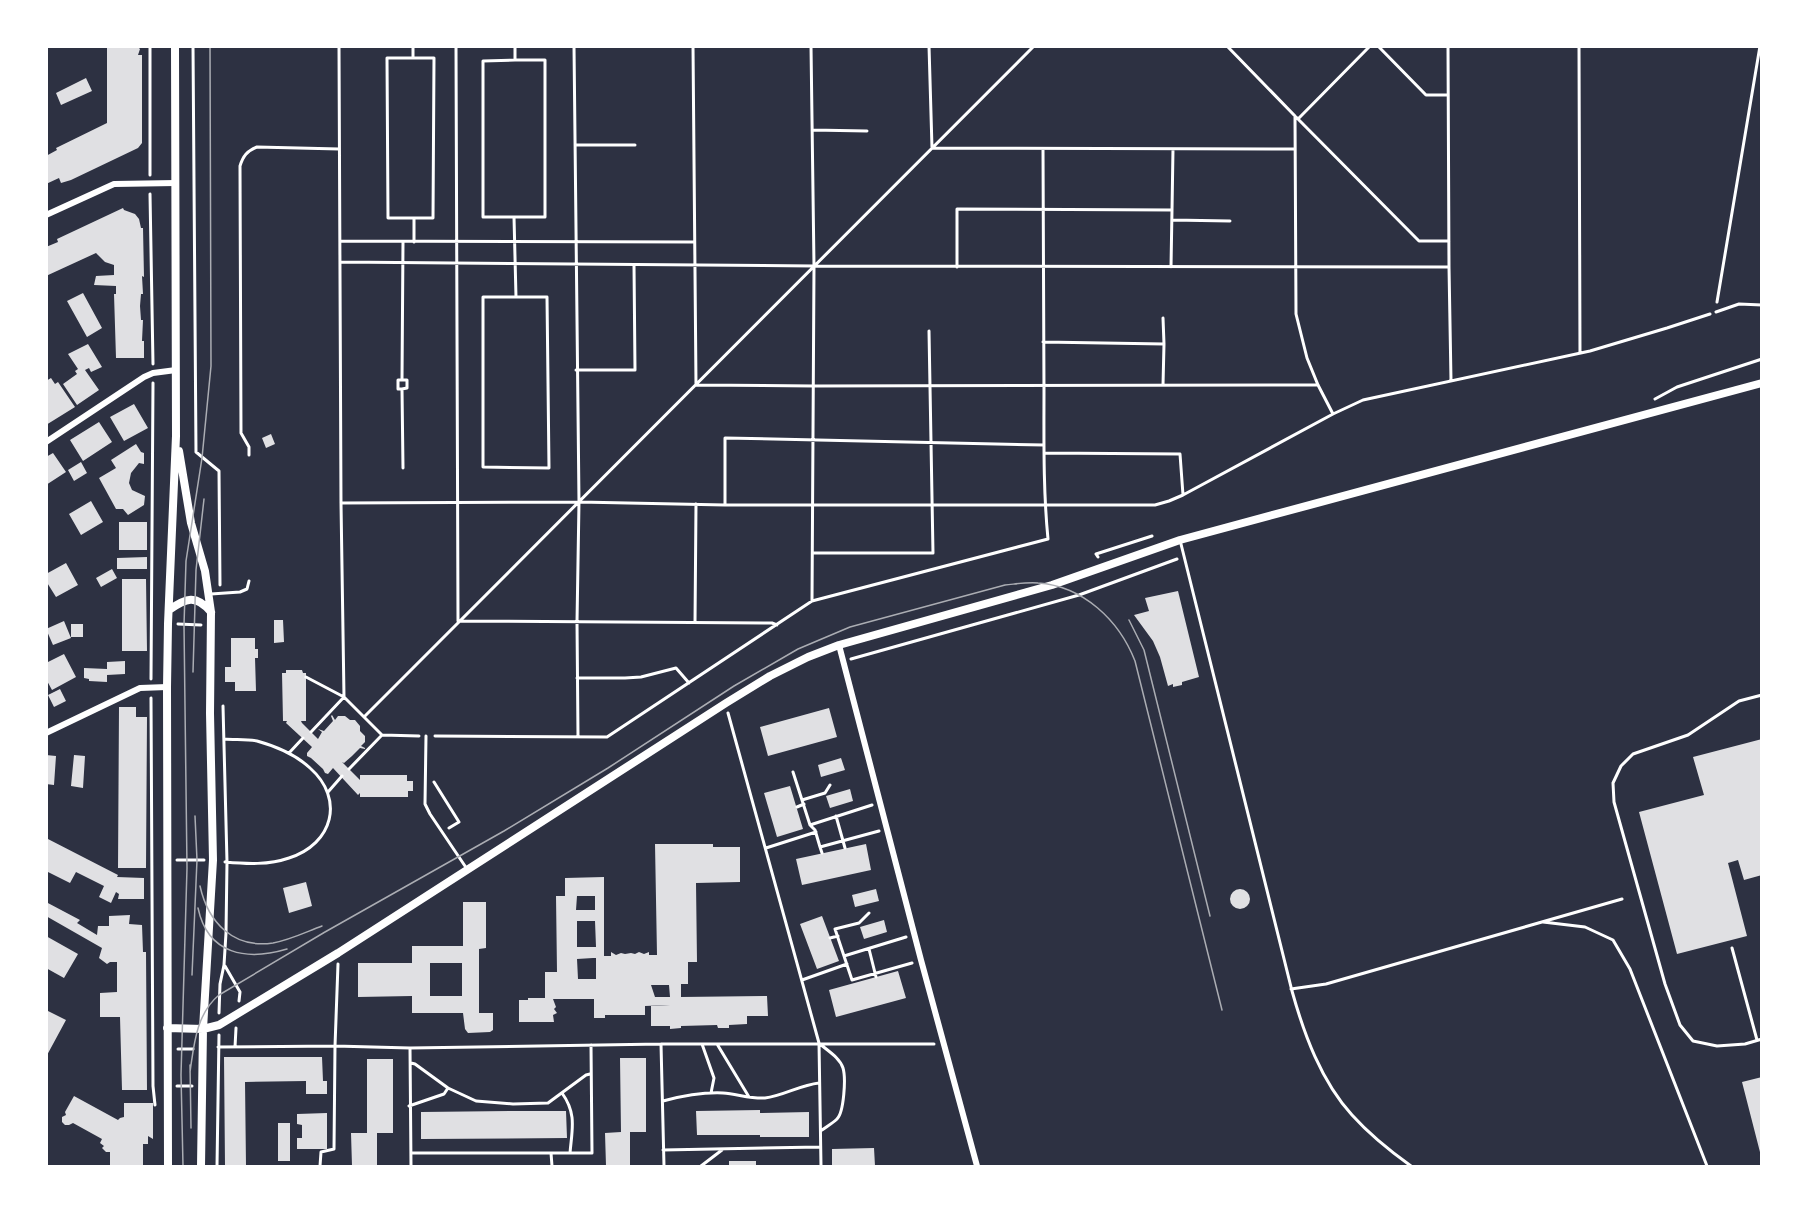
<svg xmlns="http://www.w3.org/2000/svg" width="1808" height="1213" font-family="'Sofia Sans Condensed',sans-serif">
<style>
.building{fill:#e0e0e3;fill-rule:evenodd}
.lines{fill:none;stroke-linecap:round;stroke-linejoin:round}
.path{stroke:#fff;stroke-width:3}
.service{stroke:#fff;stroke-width:3}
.minor{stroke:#fff;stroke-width:6}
.tertiary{stroke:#fff;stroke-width:8}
.tram{stroke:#abadb3;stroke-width:1.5}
</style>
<rect width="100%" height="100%" fill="#2d3142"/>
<!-- building -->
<path class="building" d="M 107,46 L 137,46 L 140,49 L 138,55 L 142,55 L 142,143 L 138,148 L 71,180 L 61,183 L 59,178 L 46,184 L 46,156 L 57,150 L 56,148 L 107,123 Z
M 86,78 L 92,91 L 61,105 L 56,93 Z
M 123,208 L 124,210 L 135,214 L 139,219 L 141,228 L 143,228 L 144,277 L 142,276 L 143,294 L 141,294 L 140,306 L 141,320 L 143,320 L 142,341 L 144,341 L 144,358 L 116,358 L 114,294 L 116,294 L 116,286 L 94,285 L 96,276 L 114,275 L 114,265 L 105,262 L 96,253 L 46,276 L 46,247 L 58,242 L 57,239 Z
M 83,293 L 102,328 L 87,337 L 67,301 Z
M 88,344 L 102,367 L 91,372 L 89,368 L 85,370 L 99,390 L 77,405 L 63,384 L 77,374 L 75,371 L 78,369 L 68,354 Z
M 51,378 L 55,384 L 58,382 L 75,407 L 46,425 L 46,381 Z
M 134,404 L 148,428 L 124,441 L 110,417 Z
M 99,422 L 112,442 L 83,461 L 70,440 Z
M 271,434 L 275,444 L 266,448 L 262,438 Z
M 136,444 L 141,452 L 144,453 L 144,464 L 139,463 L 131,473 L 129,483 L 132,490 L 145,496 L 144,505 L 128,515 L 123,509 L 116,509 L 99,478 L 116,468 L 111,460 Z
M 53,453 L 66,472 L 46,485 L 46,457 Z
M 81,462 L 87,473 L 74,481 L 68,470 Z
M 91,501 L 103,522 L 81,535 L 69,514 Z
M 119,522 L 147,522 L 147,550 L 119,550 Z
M 147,557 L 147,569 L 117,569 L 117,558 Z
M 66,563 L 78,585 L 56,597 L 46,581 L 46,574 Z
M 112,569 L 117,578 L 101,587 L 96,578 Z
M 122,579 L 146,579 L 147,651 L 122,651 Z
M 1178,591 L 1199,677 L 1182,682 L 1182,685 L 1173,687 L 1173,684 L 1168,686 L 1160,657 L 1153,641 L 1134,615 L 1149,611 L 1145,598 Z
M 274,620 L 283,620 L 284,642 L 274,643 Z
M 64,621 L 71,638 L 53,645 L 46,629 Z
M 71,624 L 83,624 L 83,637 L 71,637 Z
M 231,638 L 255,638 L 255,649 L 258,649 L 258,658 L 255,658 L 256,691 L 235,691 L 235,682 L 225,682 L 225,667 L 231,667 Z
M 64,654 L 76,677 L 52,690 L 46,679 L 46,663 Z
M 125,661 L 125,674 L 107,675 L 107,682 L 89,681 L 89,679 L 84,678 L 84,668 L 107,669 L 107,662 Z
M 286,670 L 302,670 L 303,673 L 306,673 L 306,721 L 301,721 L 302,723 L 318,739 L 322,732 L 318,729 L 324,731 L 333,721 L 331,716 L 332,715 L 335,720 L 338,716 L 345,716 L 350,720 L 355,720 L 360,726 L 360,731 L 365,736 L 365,742 L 361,746 L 365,748 L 365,749 L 360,748 L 352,756 L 344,763 L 342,762 L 360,780 L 360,775 L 407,775 L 407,781 L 413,781 L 413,791 L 408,791 L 408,797 L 360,797 L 360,793 L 358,795 L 333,768 L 328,774 L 325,773 L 323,769 L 311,758 L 307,756 L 307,753 L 312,747 L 286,723 L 287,721 L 283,721 L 282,673 L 286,673 Z
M 60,689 L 66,701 L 54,707 L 48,695 Z
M 119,707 L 136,707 L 136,717 L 147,717 L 146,868 L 118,868 Z
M 829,708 L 837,737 L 768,756 L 760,727 Z
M 1762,739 L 1762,875 L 1744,880 L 1738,860 L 1728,863 L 1747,936 L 1677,954 L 1639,812 L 1704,795 L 1693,757 Z
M 46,755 L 56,756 L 54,785 L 46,784 Z
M 74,755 L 85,756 L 83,788 L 71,786 Z
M 841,758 L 845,770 L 821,777 L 818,765 Z
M 790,786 L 803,829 L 777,837 L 764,793 Z
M 850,789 L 853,801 L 830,808 L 826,796 Z
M 46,838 L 118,875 L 117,877 L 144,878 L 144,899 L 118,899 L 119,894 L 116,892 L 111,903 L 99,897 L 104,886 L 76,872 L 70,883 L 46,871 Z
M 655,844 L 713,844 L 713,847 L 740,847 L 740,882 L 696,883 L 697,962 L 688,962 L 688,984 L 681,984 L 681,997 L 767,996 L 768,1016 L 747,1016 L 747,1024 L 729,1025 L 729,1028 L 718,1028 L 717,1025 L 681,1026 L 681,1028 L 670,1029 L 670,1026 L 651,1026 L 651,1006 L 670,1005 L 645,1006 L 645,1015 L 605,1015 L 605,1018 L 594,1018 L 594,999 L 553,999 L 556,1007 L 554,1009 L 557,1013 L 553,1015 L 554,1022 L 519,1022 L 519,1000 L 528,1000 L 528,998 L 545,998 L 545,972 L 557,972 L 556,896 L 565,896 L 565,878 L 604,877 L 604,956 L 611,956 L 611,952 L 616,955 L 621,953 L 625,954 L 631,953 L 635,954 L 639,952 L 644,954 L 649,952 L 649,955 L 657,955 ZM 577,896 L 595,896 L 595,910 L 576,910 ZM 577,921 L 595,921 L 596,947 L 577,947 ZM 593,958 L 596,958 L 596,979 L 578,979 L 577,959 ZM 651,985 L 669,985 L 670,997 L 655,997 Z
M 866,844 L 871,870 L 802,885 L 796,859 Z
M 306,882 L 312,906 L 289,913 L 283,888 Z
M1230 899a10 10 0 1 1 20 0a10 10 0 1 1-20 0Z
M 876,889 L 879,901 L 855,907 L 852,895 Z
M 46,902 L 80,920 L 77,923 L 97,935 L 98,926 L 109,926 L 109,916 L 130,915 L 129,924 L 142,925 L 143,952 L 146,952 L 147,1090 L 122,1090 L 120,1017 L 100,1017 L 100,993 L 117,992 L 117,962 L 110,962 L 107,964 L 99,958 L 102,948 L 46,916 Z
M 463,902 L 486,902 L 486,948 L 479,949 L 479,1013 L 493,1013 L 493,1030 L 490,1032 L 468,1033 L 465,1029 L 463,1013 L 412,1013 L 412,996 L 358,997 L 358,963 L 412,963 L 412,946 L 463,946 ZM 430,963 L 462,963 L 462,996 L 430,996 Z
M 822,916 L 839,961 L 817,969 L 800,924 Z
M 884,920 L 887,932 L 864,939 L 860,927 Z
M 46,936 L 78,954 L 64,978 L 46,968 Z
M 898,971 L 906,998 L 836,1017 L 829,990 Z
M 46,1010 L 66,1020 L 46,1057 Z
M 224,1057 L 322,1057 L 323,1081 L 327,1081 L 327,1094 L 306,1094 L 306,1081 L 245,1082 L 246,1166 L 225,1166 Z
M 620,1058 L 646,1058 L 646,1132 L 630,1132 L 630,1166 L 606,1166 L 605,1133 L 621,1132 Z
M 367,1059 L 393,1059 L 393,1133 L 377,1133 L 377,1166 L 352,1166 L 351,1133 L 367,1133 Z
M 1762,1077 L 1762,1156 L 1761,1156 L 1742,1082 Z
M 74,1096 L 118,1120 L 120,1118 L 124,1117 L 124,1103 L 153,1103 L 153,1139 L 148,1136 L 148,1144 L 143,1144 L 143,1166 L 110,1166 L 110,1152 L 106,1152 L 102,1148 L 104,1146 L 100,1143 L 102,1139 L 73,1123 L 69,1125 L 65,1125 L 62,1122 L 62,1117 L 66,1115 L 65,1112 Z
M 760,1110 L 760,1113 L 809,1112 L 809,1137 L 760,1137 L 760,1135 L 697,1135 L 696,1111 Z
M 513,1111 L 566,1111 L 567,1138 L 421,1139 L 421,1112 Z
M 327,1113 L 327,1149 L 297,1149 L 297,1138 L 302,1138 L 302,1125 L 297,1124 L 297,1114 Z
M 278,1123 L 290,1123 L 290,1161 L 278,1161 Z
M 874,1148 L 875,1166 L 832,1166 L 832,1149 Z
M 729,1161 L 756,1161 L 756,1166 L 729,1166 Z"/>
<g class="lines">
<!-- path -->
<path class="path" d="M 193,46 L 196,452 L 219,471 L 220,585
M 413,46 L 413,58
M 456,46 L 458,621 L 772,623 L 777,625
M 574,46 L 579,502 L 725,505 L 1155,505 L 1169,501 L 1183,495 L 1333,414 L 1363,400 L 1590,351 L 1667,328 L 1710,314
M 693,46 L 696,385 L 814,386 L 1318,385
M 811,46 L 814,266
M 929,46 L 932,148 L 1294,149
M 1227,46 L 1295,116 L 1296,314 L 1307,358 L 1318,385 L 1333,414
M 1378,46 L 1426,95 L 1448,95
M 1448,46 L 1449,267 L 1451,380
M 1579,46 L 1580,353
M 387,58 L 434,58 L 433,218 L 388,218 Z
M 515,60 L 545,60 L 545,217 L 483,217 L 483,61 Z
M 515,60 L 515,46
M 1296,117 L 1419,241 L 1449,241
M 1298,119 L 1370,46
M 812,130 L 867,131
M 575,145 L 635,145
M 150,175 L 150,46
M 150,194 L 153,364
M 1172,210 L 1173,149
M 514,217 L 516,297
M 414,218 L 414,242
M 1172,220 L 1230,221
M 340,241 L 694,242
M 340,262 L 814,266 L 812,601
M 814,266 L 1449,267
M 957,267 L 957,209 L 1172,210 L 1171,267
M 483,297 L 547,297 L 549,468 L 483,467 Z
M 1717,302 L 1760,46
M 1163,318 L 1164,344
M 1043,342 L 1164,344 L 1163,385
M 576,370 L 635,370 L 634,265
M 402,380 L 407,380 L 407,388 L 402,389 L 403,468
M 402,389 L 398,389 L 398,380 L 402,380 L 403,242
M 1655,399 L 1677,387 L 1762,359
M 1044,453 L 1180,454 L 1183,495
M 249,455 L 249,447 L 241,433 L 240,166 C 243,156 247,151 257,147 L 339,149
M 341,503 L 579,502 L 577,622 L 578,736
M 725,505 L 725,438 L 1044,445
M 813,553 L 933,553 L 929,331
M 1098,557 L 1096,554 L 1152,536
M 695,623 L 696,504
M 178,624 L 201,625
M 851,659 L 1079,595 L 1177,559
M 306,677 L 344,697 L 341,503 L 339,46
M 577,678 L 625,678 L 641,677 L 676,668 L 689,683
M 151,679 L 153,383
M 151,698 L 153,1086 L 155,1105
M 728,713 L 819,1043 L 821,1166
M 364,717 L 1034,46
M 311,732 L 344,697 L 382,735 L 349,769
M 382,735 L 419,736
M 435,736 L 607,737 L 812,601 L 1048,539 C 1043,488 1044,438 1044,387 C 1043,308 1043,229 1043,149
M 224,739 C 235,740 246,739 257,741 C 275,746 296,755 310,768 C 345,799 333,844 289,858 C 269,865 247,864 225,862
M 289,753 L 303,738
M 793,772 L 810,825 L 815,830 L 820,847 L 879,831
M 434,782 L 459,822 L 449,828
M 328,792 L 342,776
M 802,800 L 825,793 L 830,785
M 797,807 L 804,804
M 836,816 L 845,848
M 810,825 L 872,805
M 820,847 L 822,853
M 766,848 L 816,832
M 177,860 L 204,860
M 869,913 L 859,923 L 835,929 L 852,980 L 912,963
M 830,938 L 838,936
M 869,949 L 876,977
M 844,956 L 906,937
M 225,966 L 240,992 L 239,1001
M 802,980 L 847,964
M 219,1013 L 220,984 L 224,965 L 226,933 L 227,862 L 223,706
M 661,1044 L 664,1166
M 702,1044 L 714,1078 L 711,1093
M 717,1044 L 749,1097
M 820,1044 C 828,1051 840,1058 843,1068 C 846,1078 844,1112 837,1119 C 833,1123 826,1127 822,1130
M 218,1047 L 335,1046 L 410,1048 L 661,1044 L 934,1044
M 235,1047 L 236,1028
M 410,1048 L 411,1166
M 178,1049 L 193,1049
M 411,1063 L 415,1064 L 448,1088 L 476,1101 L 513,1104 L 548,1103 L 586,1075 L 590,1074
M 177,1086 L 192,1086
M 562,1093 C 577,1114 572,1129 570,1153
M 663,1101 C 682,1096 702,1092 723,1093 C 737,1094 751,1099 765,1098 C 783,1096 800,1085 819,1083
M 409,1106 L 444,1094 L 448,1088
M 663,1150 L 820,1147
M 411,1153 L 551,1153
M 217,1166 L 219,1035
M 320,1166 L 321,1152 L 334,1149 L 335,1046 L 338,964
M 552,1166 L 551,1153 L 592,1153 L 591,1045
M 701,1166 L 722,1150"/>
<!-- service -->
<path class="service" d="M 1716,312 L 1739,304 L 1762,305
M 1180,540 L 1292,991 C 1304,1034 1321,1081 1352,1115 C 1370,1135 1390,1151 1411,1166
M 211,594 L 240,592 L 247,589 L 249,581
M 1762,695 L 1739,701 L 1688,735 L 1633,754 L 1621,766 L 1613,783 L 1614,802 L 1665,984 L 1680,1025 L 1693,1041 L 1717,1046 L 1745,1044 L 1762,1039
M 426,736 L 425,804 L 430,814 L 467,869
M 1543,922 L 1585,927 L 1613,940 L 1630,969 L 1707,1166
M 1732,948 L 1757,1040
M 1291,989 L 1326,984 L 1622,899"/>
<!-- minor -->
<path class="minor" d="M 46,215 L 114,184 L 176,183
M 46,442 L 144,377 L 153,373 L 176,370
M 839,645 L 921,960 L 977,1166
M 46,733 L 140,688 L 167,687"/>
<!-- tertiary -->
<path class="tertiary" d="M 179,451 L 191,523 L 205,571 L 211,612 L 210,713 L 213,860 L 203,1029 L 201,1166
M 169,610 C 186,598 196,594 211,612
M 167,1028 L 203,1029 L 219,1025 L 338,953 L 726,703 L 770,676 L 808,657 L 839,645 L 1052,585 L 1180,540 L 1762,383
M 168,1166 L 167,687 L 168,624 L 176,436 L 175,46"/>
<!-- tram -->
<path class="tram" d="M 1129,620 L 1144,650 L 1210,916
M 193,672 L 196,570 L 204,499
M 200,886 C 208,922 233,949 273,943 C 290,940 306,932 322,926
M 198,908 C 208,955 247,961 287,949
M 192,975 L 197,860 L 195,816
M 190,1065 L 191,1128
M 190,1072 C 194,1045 196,1014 219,995 L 325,932 L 504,831 L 608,768 L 734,686 L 798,649 L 850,627 L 1005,585 C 1016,584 1027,582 1038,583 C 1083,586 1119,620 1135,661 L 1222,1010
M 183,1166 L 181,1075 L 187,868 L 184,625 L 186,561 L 202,458 L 211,366 L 210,46"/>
</g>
<!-- border -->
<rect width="1808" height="1213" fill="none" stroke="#ffffff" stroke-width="96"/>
</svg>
